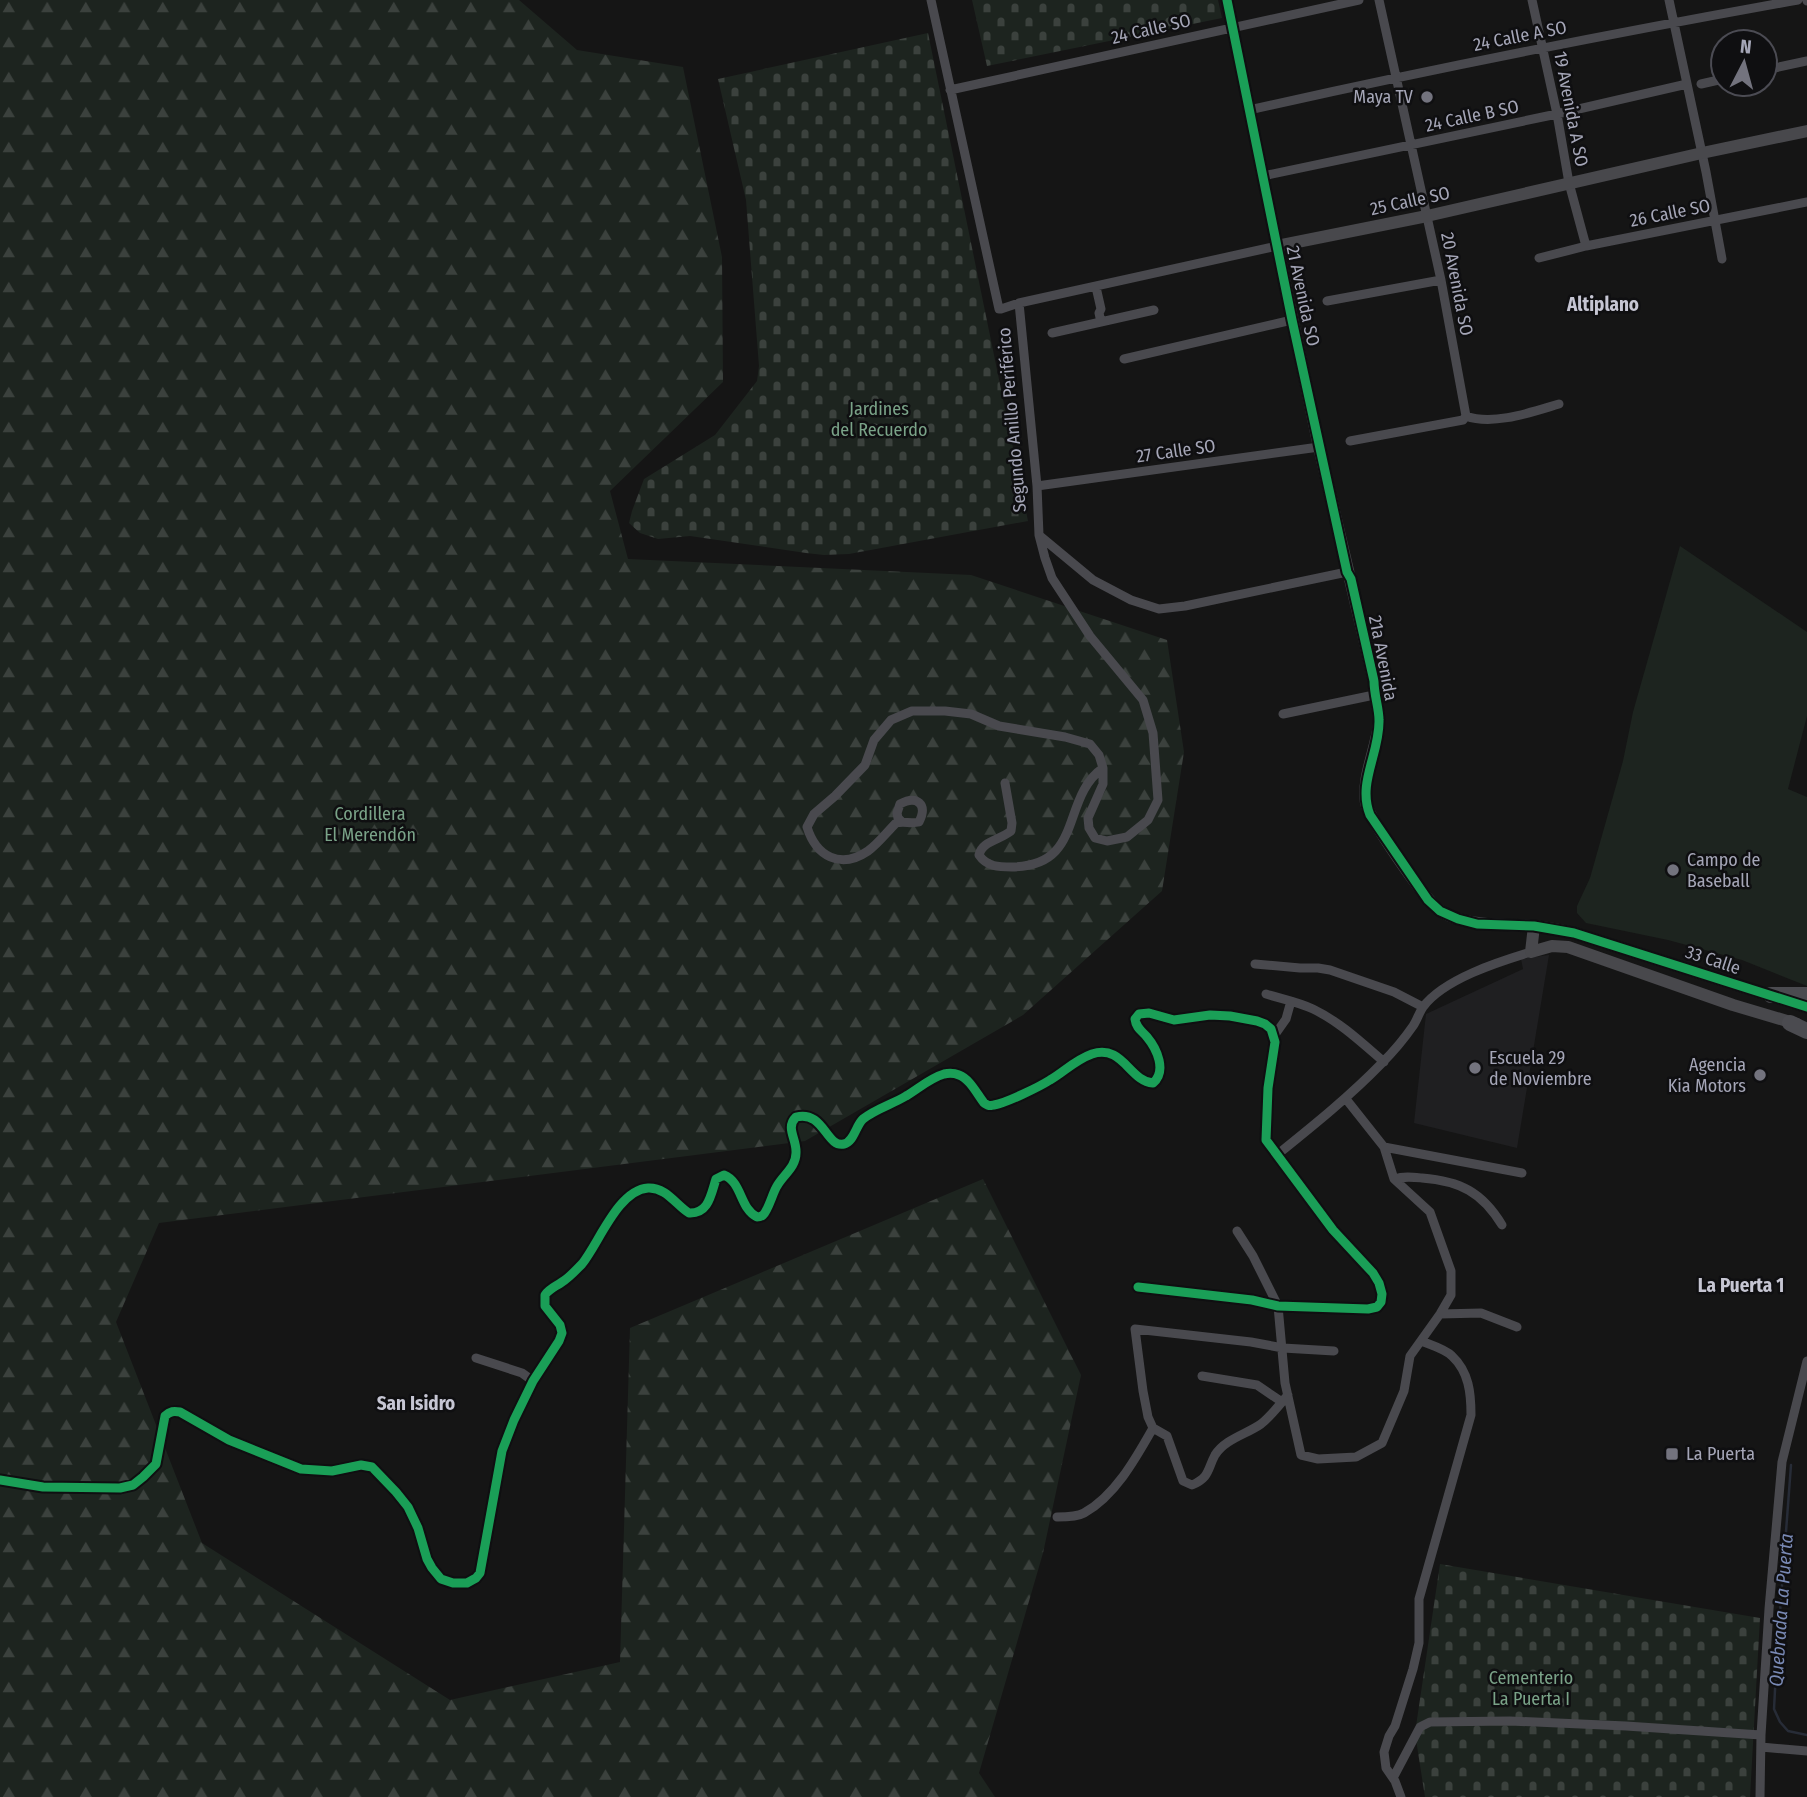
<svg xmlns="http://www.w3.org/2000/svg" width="1807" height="1797" font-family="'Fira Sans Condensed',sans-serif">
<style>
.built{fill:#1f1f21}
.forest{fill:url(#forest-firs)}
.cemetery{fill:url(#cemetery-stones)}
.park{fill:#1d241f}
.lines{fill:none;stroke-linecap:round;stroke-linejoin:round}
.stream{stroke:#272c37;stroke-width:2.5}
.street{stroke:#49494e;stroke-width:9}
.secondary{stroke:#48484c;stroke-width:12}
.highway{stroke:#4b4b50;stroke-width:16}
.cycleway-casing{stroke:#0f0f11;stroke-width:13}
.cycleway{stroke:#1a9f57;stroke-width:9}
.poi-dot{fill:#73737e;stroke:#0f0f11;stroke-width:2.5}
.labels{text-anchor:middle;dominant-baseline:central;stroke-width:5;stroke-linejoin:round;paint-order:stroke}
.street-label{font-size:18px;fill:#a5a6b7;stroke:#0f0f11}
.poi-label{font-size:18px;fill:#a5a6b7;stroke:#0f0f11;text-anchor:start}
.park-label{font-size:18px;fill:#7aa388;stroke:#0f0f11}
.neighbourhood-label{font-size:19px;font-weight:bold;fill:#c6c6d3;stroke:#0f0f11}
.water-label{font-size:19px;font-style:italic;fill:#7989b4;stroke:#0f0f11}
</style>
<defs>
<pattern id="forest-firs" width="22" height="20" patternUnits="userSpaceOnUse" patternTransform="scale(1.75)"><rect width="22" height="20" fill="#1d241f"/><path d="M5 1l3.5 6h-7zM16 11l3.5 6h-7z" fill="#3b413d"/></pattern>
<pattern id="cemetery-stones" width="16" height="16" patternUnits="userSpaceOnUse" patternTransform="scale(1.75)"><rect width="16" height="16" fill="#1d241f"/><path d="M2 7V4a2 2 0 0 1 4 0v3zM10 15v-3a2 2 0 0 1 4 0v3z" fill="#3b413d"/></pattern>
</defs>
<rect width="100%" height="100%" fill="#151515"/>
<!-- built -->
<path class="built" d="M 1549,955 L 1517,1148 L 1414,1123 L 1426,1014 L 1523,969 L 1521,959 Z"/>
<!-- forest -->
<path class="forest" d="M 0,0 L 519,0 L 577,50 L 683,67 L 722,257 L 723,382 L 610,491 L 628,559 L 971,575 L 1167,640 L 1184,752 L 1162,891 L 1023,1015 L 805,1141 L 159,1223 L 116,1322 L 202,1543 L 450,1700 L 620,1662 L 630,1328 L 983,1179 L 1081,1375 L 1043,1553 L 979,1773 L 995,1797 L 0,1797 Z"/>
<!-- cemetery -->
<path class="cemetery" d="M 972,0 L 1218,0 L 1222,18 L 987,66 Z
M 928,33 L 1028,521 L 849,554 L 824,555 L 806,553 L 690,536 L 658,539 L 640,533 L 629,523 L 632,511 L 644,479 L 715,435 L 757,381 L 759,366 L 746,200 L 718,79 Z
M 1440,1564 L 1760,1618 L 1750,1797 L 1425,1797 L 1415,1733 Z"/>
<!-- park -->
<path class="park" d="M 1680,546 L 1807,632 L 1807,716 L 1788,789 L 1807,797 L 1807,986 L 1742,960 L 1668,940 L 1586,923 L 1577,913 L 1577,906 L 1590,878 L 1623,761 L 1633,712 Z"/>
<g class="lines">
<!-- stream -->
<path class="stream" d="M 1791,1465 L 1777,1652 L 1774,1709 L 1780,1722 L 1788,1731 L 1807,1735"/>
<!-- street -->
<path class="street" d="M 931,0 L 997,300 L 999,309 L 1001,309 L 1019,303 L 1277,246 L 1227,0
M 1532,0 L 1557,114 L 1569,183 L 1586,246
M 1669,0 L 1706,172 L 1722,259
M 1807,0 L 1807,1
M 1765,70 L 1807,61
M 1701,84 L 1723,79
M 950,90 L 1359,0
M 1249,110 C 1431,69 1614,33 1798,0
M 1263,176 L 1557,114 L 1687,84
M 1539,258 L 1586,246 L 1807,202
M 1096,287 L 1101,309 L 1099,313 L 1101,322
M 1327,301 L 1441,280
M 1052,333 L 1154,310
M 1124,359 L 1292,320
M 1466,416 C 1493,426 1532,412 1559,404
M 1350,441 L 1463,420 L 1466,416 L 1441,280 L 1379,0
M 1037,486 L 1319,447
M 1040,536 L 1093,580 L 1131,600 L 1159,609 L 1185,606 L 1347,572
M 1283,714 L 1374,695
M 1005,783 L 1012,823 L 1011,831 C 1000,840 982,841 979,855 C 987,867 999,867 1012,867 C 1085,866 1060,798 1103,768
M 901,821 L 898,818 L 897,813 L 900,804 C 917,795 928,804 919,822 C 911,824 904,821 896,823 C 887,832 878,844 868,851 C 840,870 816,856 807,827 L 814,814 L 835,796 L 865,765 L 874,740 L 891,720 L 912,711 L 945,711 L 971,714 L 999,726 L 1065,737 L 1090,744 L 1099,755 L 1103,768 L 1103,784 L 1088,818 L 1089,828 L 1095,838 L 1107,841 L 1127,837 L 1148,820 L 1158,800 L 1153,733 L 1143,700 L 1090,636 L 1052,578 L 1045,558 L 1039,535 L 1037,486 L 1019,303
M 1255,964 L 1300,968 L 1318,968 L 1330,970 L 1394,992 L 1423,1007
M 1266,994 C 1282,999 1298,1002 1313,1009 C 1340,1022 1362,1043 1384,1062
M 1274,1036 L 1286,1019 L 1291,1001
M 1384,1147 L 1522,1173
M 1278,1154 C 1314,1125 1350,1096 1382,1063 C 1394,1051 1404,1039 1413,1026 C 1417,1020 1419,1013 1423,1007 C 1444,979 1498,962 1531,952
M 1394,1179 C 1404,1176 1412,1177 1422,1178 C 1460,1181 1482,1192 1502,1225
M 1237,1231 L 1253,1256 L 1278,1306 L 1285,1383 L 1301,1455 L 1318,1459 L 1356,1457 L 1382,1443 L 1404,1391 L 1410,1356 L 1440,1314 L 1451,1295 L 1451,1271 L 1430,1212 L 1394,1179 L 1384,1147 L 1346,1099
M 1440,1314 L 1481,1313 L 1517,1327
M 476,1358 L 522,1373 L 533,1381
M 1202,1376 L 1257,1385 L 1282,1402
M 1288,1395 C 1280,1404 1271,1416 1261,1424 C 1247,1434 1225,1439 1215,1455 C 1207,1470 1210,1477 1192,1485 L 1183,1481 L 1167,1436 L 1153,1428 L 1148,1417 L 1143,1391 L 1135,1329 L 1251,1342 L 1283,1348 L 1334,1351
M 0,1480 L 43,1487 L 120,1488 L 133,1485 L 143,1477 L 156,1464 L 165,1416 C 170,1411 174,1411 180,1412 L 229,1440 L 301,1469 L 332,1471 L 361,1465 L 372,1467 L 396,1492 L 408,1507 L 418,1528 L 427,1559 L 432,1568 L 441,1579 L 453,1583 L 467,1583 L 476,1578 L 480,1573 L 502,1451 L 514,1420 L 533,1381 L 559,1341 L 562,1333 L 560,1325 L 545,1306 L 545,1295 C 550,1288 555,1287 562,1282 C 569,1278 576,1270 582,1264 C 599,1243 618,1190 648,1188 C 666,1187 676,1205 689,1213 C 709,1214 711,1194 716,1179 L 724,1175 C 742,1182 740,1209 757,1217 C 759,1217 761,1217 763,1215 C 768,1211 773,1192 777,1186 C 783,1175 796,1167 796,1153 C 797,1139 785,1128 796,1117 C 824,1110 826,1148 844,1144 C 854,1142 856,1125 863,1119 C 875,1109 893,1104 906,1096 C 918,1089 930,1078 944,1074 C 949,1073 954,1073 959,1075 C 970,1079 977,1094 984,1103 C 989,1106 988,1106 994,1105 C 1006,1103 1039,1087 1050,1080 C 1064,1072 1075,1060 1092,1054 C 1123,1044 1129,1081 1153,1083 C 1167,1071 1157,1049 1147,1037 C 1142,1031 1136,1028 1135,1019 L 1139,1014 L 1149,1013 L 1174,1020 L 1210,1015 L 1230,1016 L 1257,1021 L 1265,1024 L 1271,1029 L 1275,1042 L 1268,1088 L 1266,1140 L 1333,1230 L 1373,1273 L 1379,1283 L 1382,1294 L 1381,1302 L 1377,1307 L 1368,1309 L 1278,1306 L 1252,1300 L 1138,1287
M 1057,1517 C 1065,1517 1077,1517 1084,1513 C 1115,1496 1136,1458 1153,1428
M 1761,1747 L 1807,1751
M 1393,1778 L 1420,1727 L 1430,1722 L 1510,1721 L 1626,1726 L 1761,1735
M 1401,1797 L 1395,1781 L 1386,1768 L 1384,1752 L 1389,1736 L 1395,1726 L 1413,1669 L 1419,1643 L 1419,1599 L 1471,1415 C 1471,1393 1469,1372 1452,1356 C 1445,1349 1431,1345 1421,1341
M 1760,1797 L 1761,1735 L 1769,1609 L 1782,1462 L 1807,1361"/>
<!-- secondary -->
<path class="secondary" d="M 1807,131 L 1702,153 L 1427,216 L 1277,246 L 1319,447 L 1374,681 C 1374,695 1380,712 1379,724 C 1376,750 1362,777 1366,803 C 1369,819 1424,898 1438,909 C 1444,914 1454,918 1462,920 C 1484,926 1508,924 1531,926 C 1546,927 1560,930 1574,933 L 1807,1007
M 1534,926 L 1531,952 L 1552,946 L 1568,947 L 1733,1005 L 1797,1024"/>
<!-- highway -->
<path class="highway" d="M 1771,995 L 1807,995
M 1790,1023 L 1807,1031"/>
<defs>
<path id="cycleway" d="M 1227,0 L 1292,320 L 1347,572 L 1351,579 L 1374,681 C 1374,695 1379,708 1379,720 C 1380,753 1357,783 1370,815 L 1428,900 L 1440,911 L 1458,919 L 1477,924 L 1534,926 L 1574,933 L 1807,1007
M 0,1480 L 43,1487 L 120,1488 L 133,1485 L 143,1477 L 156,1464 L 165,1416 C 170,1411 174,1411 180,1412 L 229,1440 L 301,1469 L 332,1471 L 361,1465 L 372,1467 L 396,1492 L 408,1507 L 418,1528 L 427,1559 L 432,1568 L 441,1579 L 453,1583 L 467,1583 L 476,1578 L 480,1573 L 502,1451 L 514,1420 L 533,1381 L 559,1341 L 562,1333 L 560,1325 L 545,1306 L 545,1295 C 550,1288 555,1287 562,1282 C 569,1278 576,1270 582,1264 C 599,1243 618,1190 648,1188 C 666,1187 676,1205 689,1213 C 709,1214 711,1194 716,1179 L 724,1175 C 742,1182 740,1209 757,1217 C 759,1217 761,1217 763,1215 C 768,1211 773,1192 777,1186 C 783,1175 796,1167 796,1153 C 797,1139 785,1128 796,1117 C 824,1110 826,1148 844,1144 C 854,1142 856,1125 863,1119 C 875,1109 893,1104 906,1096 C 918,1089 930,1078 944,1074 C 949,1073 954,1073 959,1075 C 970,1079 977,1094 984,1103 C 989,1106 988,1106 994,1105 C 1006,1103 1039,1087 1050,1080 C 1064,1072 1075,1060 1092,1054 C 1123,1044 1129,1081 1153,1083 C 1167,1071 1157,1049 1147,1037 C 1142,1031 1136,1028 1135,1019 L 1139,1014 L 1149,1013 L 1174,1020 L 1210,1015 L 1230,1016 L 1257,1021 L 1265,1024 L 1271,1029 L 1275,1042 L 1268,1088 L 1266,1140 L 1333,1230 L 1373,1273 L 1379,1283 L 1382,1294 L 1381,1302 L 1377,1307 L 1368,1309 L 1278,1306 L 1252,1300 L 1138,1287"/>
</defs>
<!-- cycleway casing -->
<use href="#cycleway" class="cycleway-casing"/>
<!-- cycleway -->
<use href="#cycleway" class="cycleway"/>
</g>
<!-- markers -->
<g class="poi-dot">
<circle cx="1427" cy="97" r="7"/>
<circle cx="1673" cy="870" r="7"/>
<circle cx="1475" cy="1068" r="7"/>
<circle cx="1760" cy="1075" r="7"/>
<rect x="1665" y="1447" width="14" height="14" rx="3.5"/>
</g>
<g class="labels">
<!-- street labels -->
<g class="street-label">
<text transform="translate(1151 29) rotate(-13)">24 Calle SO</text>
<text transform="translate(1520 36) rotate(-11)">24 Calle A SO</text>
<text transform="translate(1571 109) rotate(79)">19 Avenida A SO</text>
<text transform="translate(1472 116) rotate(-12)">24 Calle B SO</text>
<text transform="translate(1410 201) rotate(-12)">25 Calle SO</text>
<text transform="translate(1670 213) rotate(-11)">26 Calle SO</text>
<text transform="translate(1457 284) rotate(79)">20 Avenida SO</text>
<text transform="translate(1303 296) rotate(78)">21 Avenida SO</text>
<text transform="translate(1012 420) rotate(-95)">Segundo Anillo Periférico</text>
<text transform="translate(1176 451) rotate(-8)">27 Calle SO</text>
<text transform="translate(1383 658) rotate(79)">21a Avenida</text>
<text transform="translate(1713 960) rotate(18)">33 Calle</text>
</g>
<!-- poi labels -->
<g class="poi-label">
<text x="1413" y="97" text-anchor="end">Maya TV</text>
<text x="1687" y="860">Campo de<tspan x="1687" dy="21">Baseball</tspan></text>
<text x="1489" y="1058">Escuela 29<tspan x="1489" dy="21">de Noviembre</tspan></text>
<text x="1746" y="1065" text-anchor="end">Agencia<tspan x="1746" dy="21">Kia Motors</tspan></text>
<text x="1686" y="1454">La Puerta</text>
</g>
<!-- park labels -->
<g class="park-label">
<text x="879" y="409">Jardines<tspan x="879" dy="21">del Recuerdo</tspan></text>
<text x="370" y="814">Cordillera<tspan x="370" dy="21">El Merendón</tspan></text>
<text x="1531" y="1678">Cementerio<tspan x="1531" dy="21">La Puerta I</tspan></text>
</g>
<!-- neighbourhood labels -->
<g class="neighbourhood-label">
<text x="1603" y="304">Altiplano</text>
<text x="1741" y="1285">La Puerta 1</text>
<text x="416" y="1403">San Isidro</text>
</g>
<!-- water labels -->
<g class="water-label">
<text transform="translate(1781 1610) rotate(-86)">Quebrada La Puerta</text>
</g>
</g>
<!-- north arrow -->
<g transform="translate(1744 63) rotate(6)"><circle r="33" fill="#0f0f11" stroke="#4b4b53" stroke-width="2"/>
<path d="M0-5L12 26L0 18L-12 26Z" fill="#73737e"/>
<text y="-10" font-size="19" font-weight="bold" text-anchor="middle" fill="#a5a6b7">N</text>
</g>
</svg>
